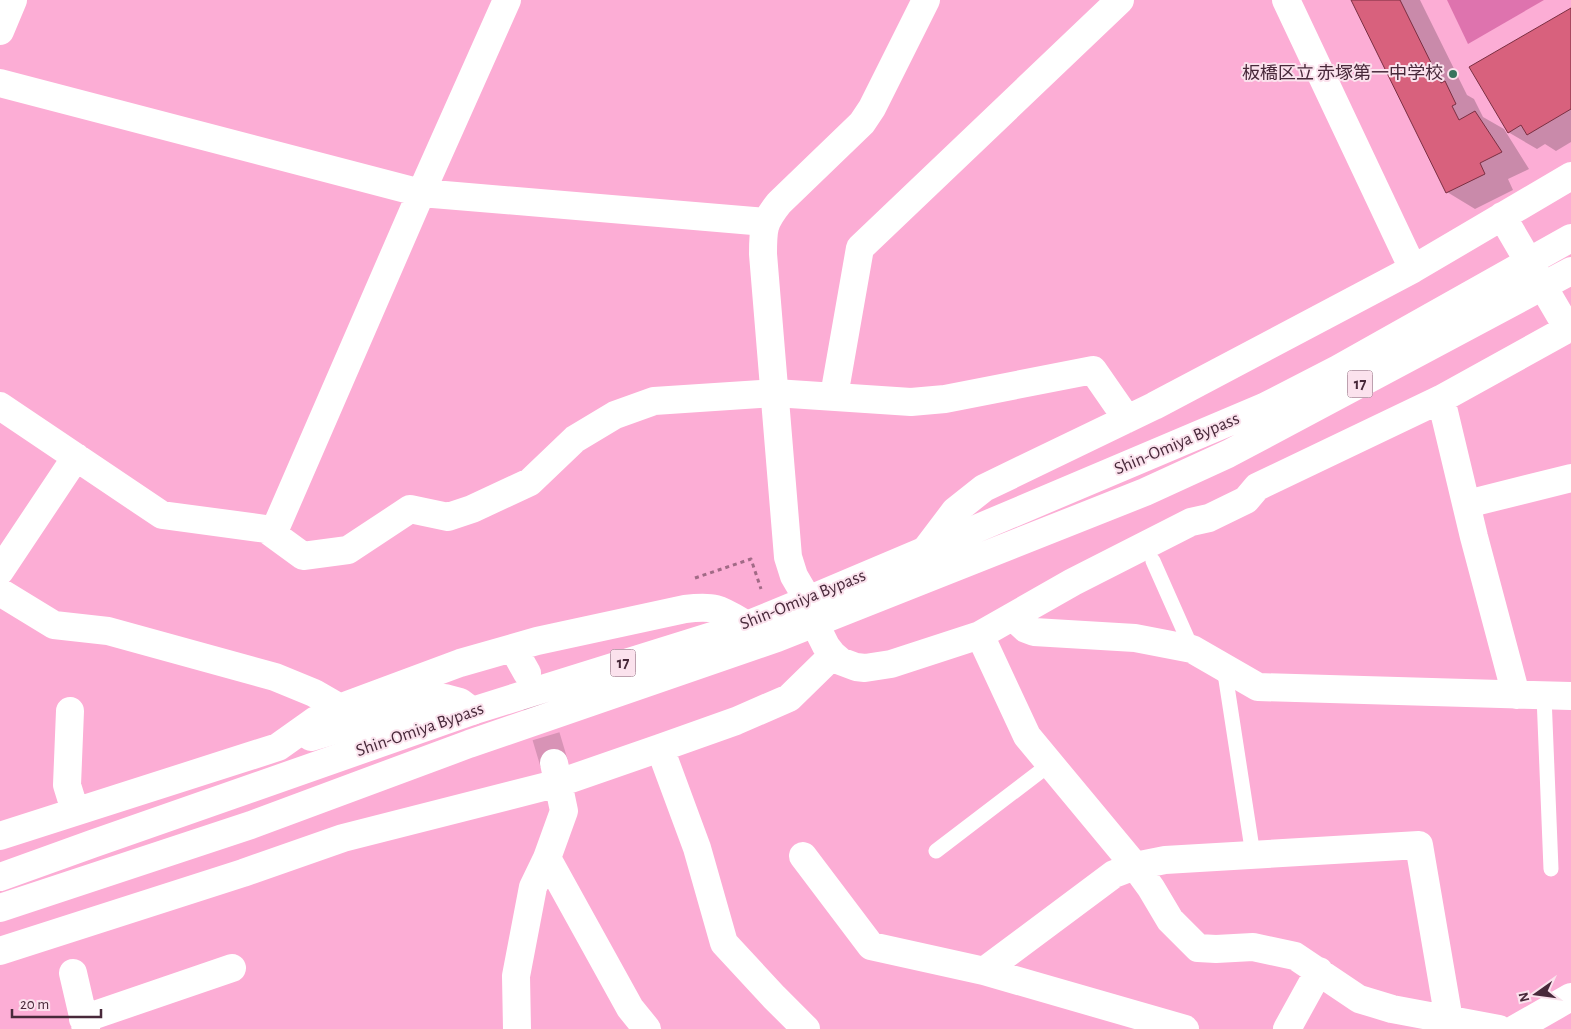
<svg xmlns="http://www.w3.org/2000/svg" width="1571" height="1029" font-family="'Alegreya Sans','Noto Sans JP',sans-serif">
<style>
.green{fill:#de73ae}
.shadow{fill:#0003}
.building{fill:#d8617d;stroke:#7a2f42}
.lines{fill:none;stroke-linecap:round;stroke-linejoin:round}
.minor-tunnel{stroke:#d893b6;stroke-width:28;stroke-dasharray:28 14;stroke-linecap:butt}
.path{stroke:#a16a86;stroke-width:3;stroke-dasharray:4 4;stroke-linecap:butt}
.service{stroke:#fff;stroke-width:15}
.minor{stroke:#fff;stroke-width:28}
.tertiary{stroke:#fff;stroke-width:28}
.trunk{stroke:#fff;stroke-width:28}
.poi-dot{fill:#38745e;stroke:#fbe2ed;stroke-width:2}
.labels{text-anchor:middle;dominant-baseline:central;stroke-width:4;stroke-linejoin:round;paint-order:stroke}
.shield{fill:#fbe2ed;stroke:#7e6070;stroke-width:1}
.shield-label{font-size:16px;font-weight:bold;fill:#48293a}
.poi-label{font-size:18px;fill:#48293a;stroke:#fbe2ed;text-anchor:end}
.street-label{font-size:18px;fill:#48293a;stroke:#fbe2ed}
</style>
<rect width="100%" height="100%" fill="#fcadd5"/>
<!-- green -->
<path class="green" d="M 1447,0 L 1544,0 L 1468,44 Z"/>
<!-- shadow -->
<path class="shadow" d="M 1352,0 L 1420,0 L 1467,95 L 1474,99 L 1483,117 L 1504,129 L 1529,169 L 1508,179 L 1513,190 L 1475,209 L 1447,192 Z
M 1571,9 L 1571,142 L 1556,151 L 1545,144 L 1537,149 L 1508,132 Z"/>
<!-- building -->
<path class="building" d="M 1351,0 L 1400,0 L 1441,83 L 1445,81 L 1456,104 L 1452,106 L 1459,120 L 1475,111 L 1502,152 L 1480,163 L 1485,174 L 1446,193 Z
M 1571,8 L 1571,109 L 1527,135 L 1521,125 L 1508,133 L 1469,67 Z"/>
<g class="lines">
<!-- minor-tunnel -->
<path class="minor-tunnel" d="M 534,696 L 554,763"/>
<!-- path -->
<path class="path" d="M 695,578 L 751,559 L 761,589"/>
<!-- service -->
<path class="service" d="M 1153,561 L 1192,649
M 1224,667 L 1253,855
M 1544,696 L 1551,869
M 936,851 L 1050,764"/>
<!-- minor -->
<path class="minor" d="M 1286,0 L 1413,269
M 0,31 L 13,0
M 0,83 L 421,193 L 766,222
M 1502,216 L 1568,329
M 834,396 L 860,248 L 1120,0
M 1441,399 L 1474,537 L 1516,695
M 0,406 L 162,515 L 266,529 L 303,556 L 348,550 L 410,509 L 448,517 L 472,509 L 530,482 L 575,439 L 615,415 L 654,401 L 775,393 L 911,402 L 945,399 L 1093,370 L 1127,419
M 1467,504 L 1571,478
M 273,534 L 421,193 L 507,0
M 927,548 L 955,511 L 984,488 L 1154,406 L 1413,269 L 1571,176
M 0,571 L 76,457
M 0,592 L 54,625 L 108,631 L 275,677 L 314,693 L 340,708
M 1013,617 L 1026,629 L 1034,632 L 1135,638 L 1192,649 L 1258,687 L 1571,696
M 815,624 L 826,646 L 833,655 L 840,661 L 856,667 L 865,668 L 891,664 L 980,635 L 1073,582 L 1191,522 L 1209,518 L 1246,500 L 1257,487 L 1441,399 L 1571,327
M 980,635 L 1027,736 L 1135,866 L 1151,888 L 1170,920 L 1198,948 L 1216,949 L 1253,947 L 1295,956 L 1359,999 L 1392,1009 L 1499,1029
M 513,648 L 527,673
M 70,711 L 67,785 L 75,811
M 311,737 L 335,730 L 424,699 L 445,698 L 460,702 L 472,711
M 660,748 L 697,848 L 724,943 L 774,997 L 806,1029
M 0,836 L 278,747 L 316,720 L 347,705 L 460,663 L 537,641 L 685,609 C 716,605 720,609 747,625
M 803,856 L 871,946 L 984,971 L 1185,1029
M 547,858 L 630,1008 L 647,1029
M 0,951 L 243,873 L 343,838 L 559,783 L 660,748 L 736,721 L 789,698 L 833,655
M 984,971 L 1114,874 L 1135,866 L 1165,860 L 1419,845 L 1449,1020
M 73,973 L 86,1029
M 83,1019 L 232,968
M 517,1029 L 516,976 L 533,887 L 547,858 L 564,811 L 554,763
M 1287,1029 L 1319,971
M 1515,1029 L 1571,997"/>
<!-- tertiary -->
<path class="tertiary" d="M 815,623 L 808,600 L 794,576 L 788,557 L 763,254 C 763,229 763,223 779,203 L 862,123 L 872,108 L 926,0"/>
<!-- trunk -->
<path class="trunk" d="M 0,877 L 92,844 L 472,711 L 747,625 L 808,600 L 1264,407 L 1338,369 L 1571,238
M 0,908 L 251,825 L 469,744 L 777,638 L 1145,492 L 1228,454 L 1571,271"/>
</g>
<!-- markers -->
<circle class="poi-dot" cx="1453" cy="74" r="5"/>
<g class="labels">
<!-- shield labels -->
<g class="shield">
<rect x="1347.5" y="370.5" width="25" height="27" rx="4"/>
<rect x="610.5" y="649.5" width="25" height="27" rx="4"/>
</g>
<g class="shield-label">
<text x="1360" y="384">17</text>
<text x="623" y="663">17</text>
</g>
<!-- poi labels -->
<g class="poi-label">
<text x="1443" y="74">板橋区立 赤塚第一中学校</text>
</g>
<!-- street labels -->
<g class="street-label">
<text transform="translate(1177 444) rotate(-23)">Shin-Omiya Bypass</text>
<text transform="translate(803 600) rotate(-22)">Shin-Omiya Bypass</text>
<text transform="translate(420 730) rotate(-19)">Shin-Omiya Bypass</text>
</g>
</g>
<!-- north arrow -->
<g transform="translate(1536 994) rotate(256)" stroke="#fbe2ed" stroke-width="4" paint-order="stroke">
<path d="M0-4L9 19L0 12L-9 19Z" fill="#48293a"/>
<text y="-8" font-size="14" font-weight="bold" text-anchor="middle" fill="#48293a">N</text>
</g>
<!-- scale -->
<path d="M12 1009v8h89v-8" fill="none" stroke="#48293a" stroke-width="2.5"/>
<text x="20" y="1009" font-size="15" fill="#48293a" stroke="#fbe2ed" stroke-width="4" paint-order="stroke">20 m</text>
</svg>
